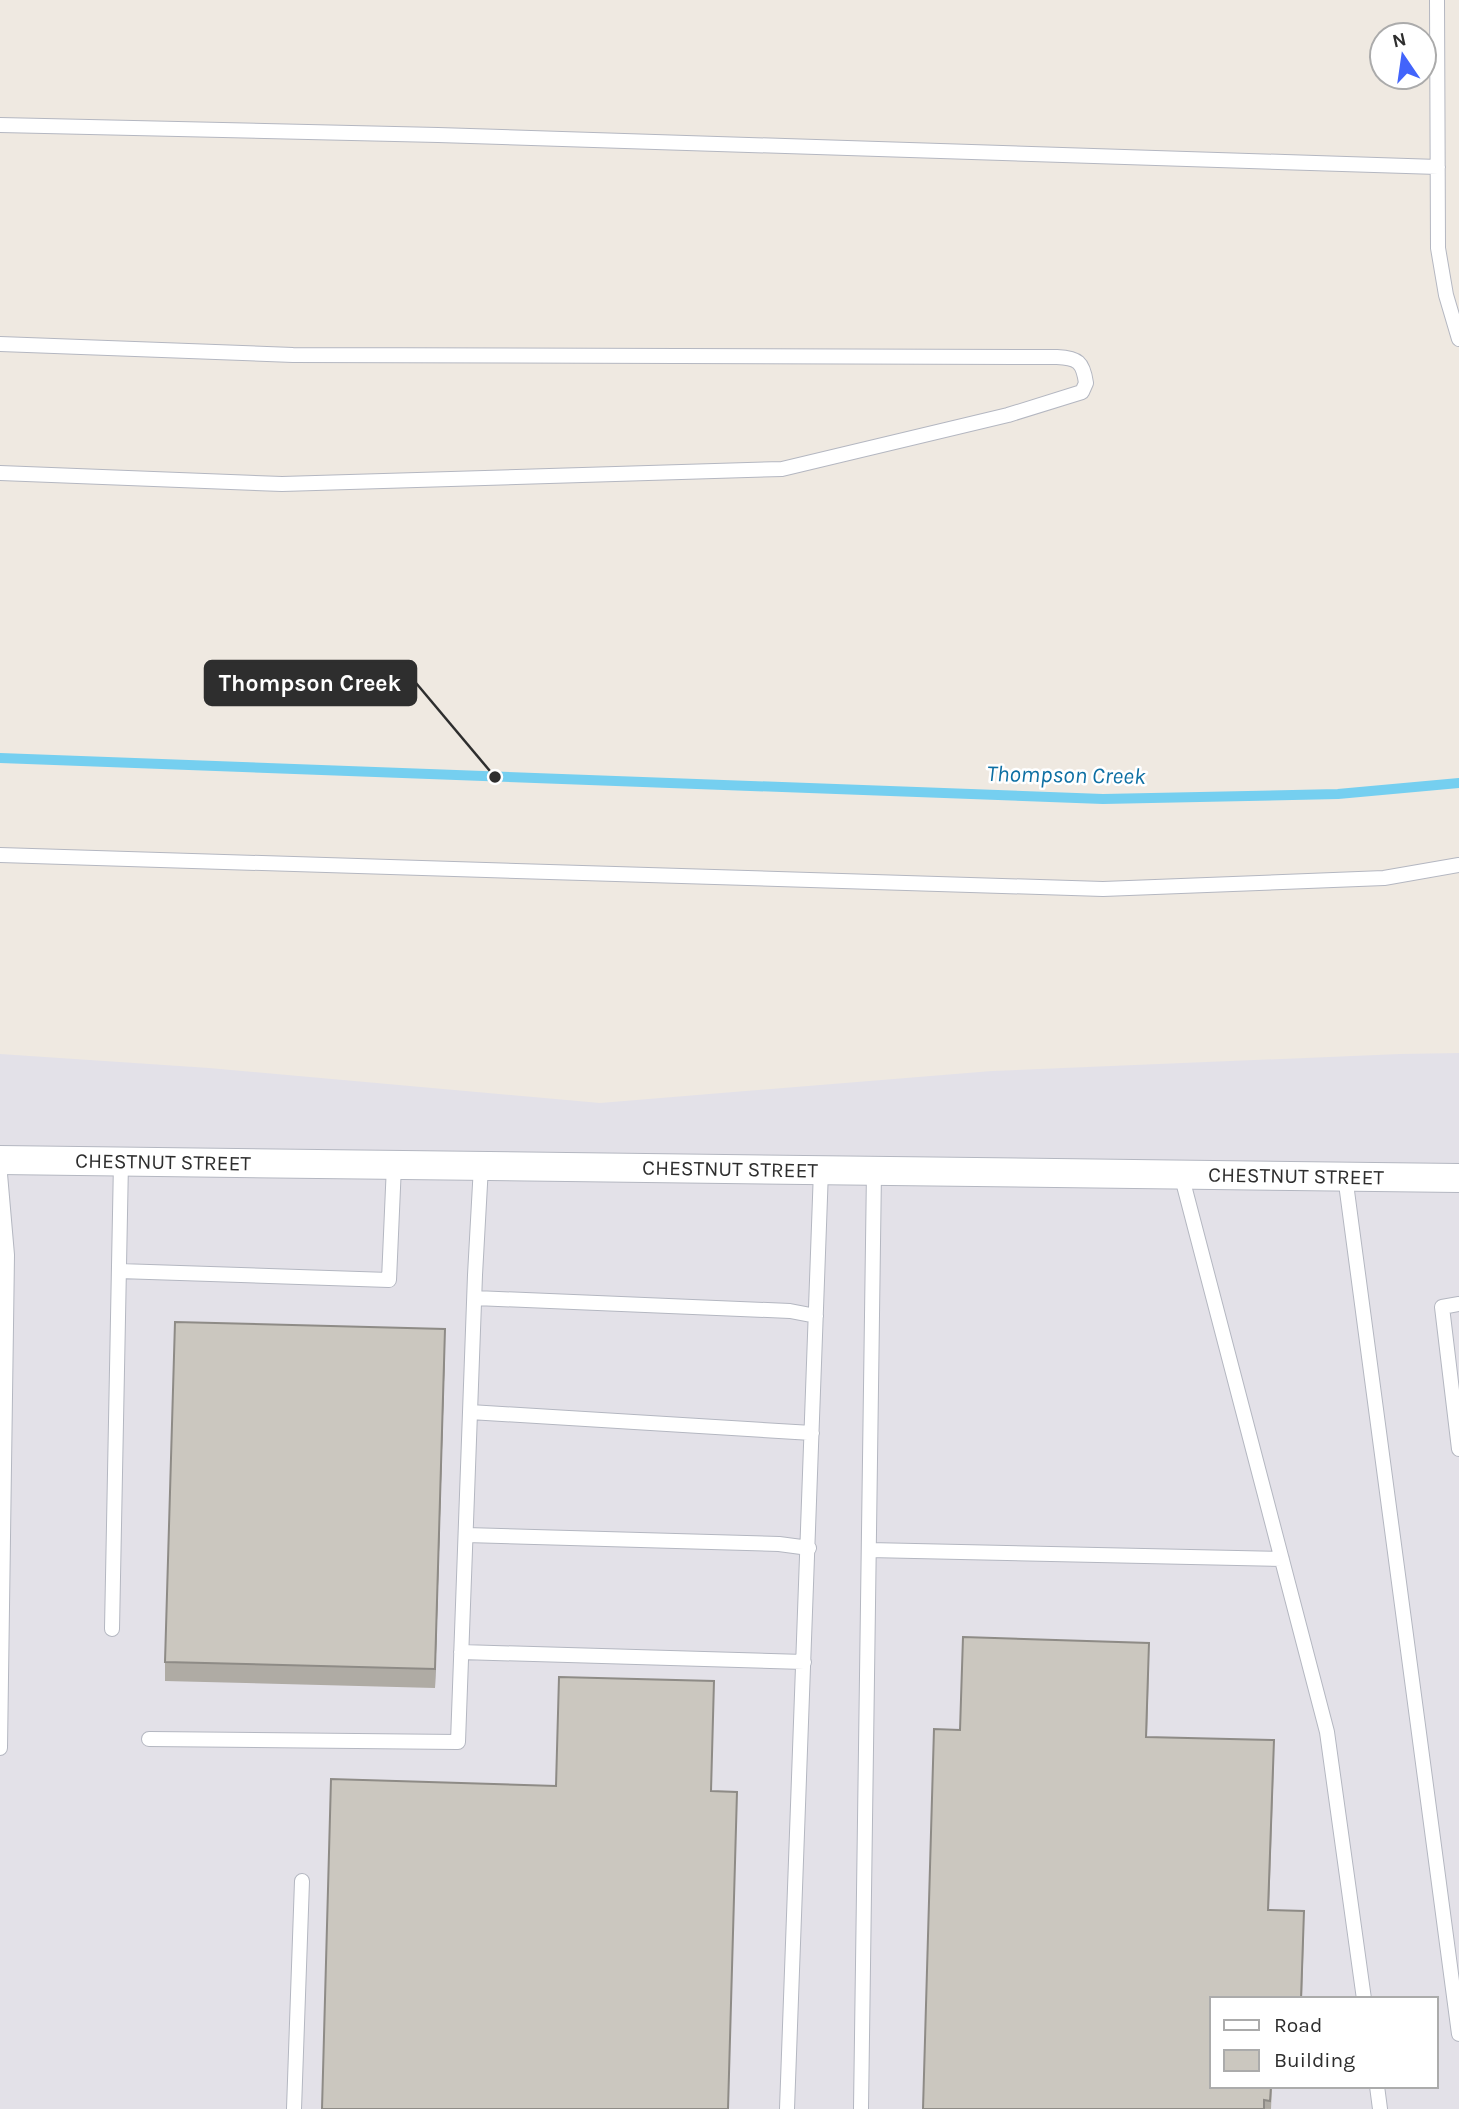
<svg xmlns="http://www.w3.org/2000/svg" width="1459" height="2109" font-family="Karla,sans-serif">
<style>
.industrial{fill:#e3e1e8;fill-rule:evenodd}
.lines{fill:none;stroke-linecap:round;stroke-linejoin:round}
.stream{stroke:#75cff0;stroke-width:10}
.service-casing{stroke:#b4b7c1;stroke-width:16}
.minor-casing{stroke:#b4b7c1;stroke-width:30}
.service{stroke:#fff;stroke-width:14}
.minor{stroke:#fff;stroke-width:28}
.wall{fill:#afaba4}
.shaded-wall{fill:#8e8b86}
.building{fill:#cbc7bf;stroke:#8e8b86;stroke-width:2}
.labels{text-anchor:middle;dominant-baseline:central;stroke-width:5;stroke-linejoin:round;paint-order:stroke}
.street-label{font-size:21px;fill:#2e2e2e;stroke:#fff}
.water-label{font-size:23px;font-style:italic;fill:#0d6fa3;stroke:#fff}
.leader{fill:none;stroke:#2e2e2e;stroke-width:2.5}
.callout-dot{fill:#2e2e2e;stroke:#fff;stroke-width:2.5}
.callout{fill:#2e2e2e;stroke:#2e2e2e;stroke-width:2.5}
.callout-label{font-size:23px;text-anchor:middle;font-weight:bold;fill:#fff}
</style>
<rect width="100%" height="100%" fill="#efe9e1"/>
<!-- industrial -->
<path class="industrial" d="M 1459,1053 L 1459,2109 L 0,2109 L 0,1054 L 209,1068 L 600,1103 L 992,1071 L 1400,1054 ZM 1212,1999 L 1436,1999 L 1436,2086 L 1212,2086 Z"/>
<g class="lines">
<!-- stream -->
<path class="stream" d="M 0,758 L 1103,799 L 1338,794 L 1459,783"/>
<defs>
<path id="service" d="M 1437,0 L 1438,248 L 1446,295 L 1459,339
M 0,125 L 438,135 L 1438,167
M 0,344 L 293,355 L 1057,357 C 1078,358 1083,362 1086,383 L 1082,392 L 1008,415 L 782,469 L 282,484 L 0,473
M 0,855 L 1103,889 L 1384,878 L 1459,865
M 0,1174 L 7,1255 L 0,1748
M 1181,1174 L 1327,1732 L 1364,1999
M 1345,1176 L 1459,2034
M 119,1271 L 389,1280 L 394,1165
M 475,1298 L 790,1311 L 816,1316
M 1459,1304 L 1442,1307 L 1459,1449
M 470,1412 L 812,1433
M 466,1535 L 779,1544 L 809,1548
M 869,1550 L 1282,1559
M 112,1629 L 121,1162
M 461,1652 L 804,1662
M 149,1739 L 458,1742 L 475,1275 L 481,1166
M 1377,2086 L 1380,2109
M 294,2109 L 302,1881
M 787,2109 L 821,1170
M 861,2109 L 874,1171"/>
<path id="minor" d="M 0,1160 L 1459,1178"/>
</defs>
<!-- service casing -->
<use href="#service" class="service-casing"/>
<!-- minor casing -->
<use href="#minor" class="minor-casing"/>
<!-- service -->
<use href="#service" class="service"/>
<!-- minor -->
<use href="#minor" class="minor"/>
</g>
<!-- wall -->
<path class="wall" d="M 445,1348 L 435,1688 L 165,1681 L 165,1662 Z
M 1149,1662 L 1147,1737 L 1274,1760 L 1269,1910 L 1304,1930 L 1302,1999 L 1212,1999 L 1212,2086 L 1272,2086 L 1271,2109 L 923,2109 L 960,1730 Z"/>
<!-- shaded-wall -->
<path class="shaded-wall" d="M 445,1329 L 445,1348 L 435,1688 L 435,1669 Z"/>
<!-- building -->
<path class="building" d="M 175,1322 L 445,1329 L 435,1669 L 165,1662 Z
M 963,1637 L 1149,1643 L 1146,1737 L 1274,1740 L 1268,1910 L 1304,1911 L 1301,1999 L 1212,1999 L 1212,2086 L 1271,2086 L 1270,2101 L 1264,2100 L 1264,2109 L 923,2109 L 934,1729 L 960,1730 Z
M 559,1677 L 714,1681 L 711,1791 L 737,1792 L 728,2109 L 322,2109 L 331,1779 L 556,1786 Z"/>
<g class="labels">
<!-- street labels -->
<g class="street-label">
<text transform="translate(163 1162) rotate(1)">CHESTNUT STREET</text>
<text transform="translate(730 1169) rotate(1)">CHESTNUT STREET</text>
<text transform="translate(1296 1176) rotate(1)">CHESTNUT STREET</text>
</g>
<!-- water labels -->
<g class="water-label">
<text transform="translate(1066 775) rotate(1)">Thompson Creek</text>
</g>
</g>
<!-- callouts -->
<path class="leader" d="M495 777L416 683"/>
<circle class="callout-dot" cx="495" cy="777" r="7"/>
<rect class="callout" x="205" y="661" width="211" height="44" rx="7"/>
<g class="callout-label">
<text x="310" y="691">Thompson Creek</text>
</g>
<!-- legend -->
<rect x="1210" y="1997" width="228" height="91" fill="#ffffff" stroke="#ababab" stroke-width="2"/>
<rect x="1224" y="2020" width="35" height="10" fill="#ffffff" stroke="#ababab" stroke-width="2"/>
<text x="1274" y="2032" font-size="21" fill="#2e2e2e">Road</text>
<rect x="1224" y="2050" width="35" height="21" fill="#cbc7bf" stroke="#ababab" stroke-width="2"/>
<text x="1274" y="2067" font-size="21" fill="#2e2e2e">Building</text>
<!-- north arrow -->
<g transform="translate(1403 56) rotate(347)"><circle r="33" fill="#ffffff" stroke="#ababab" stroke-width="2"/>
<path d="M0-5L12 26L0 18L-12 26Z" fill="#4264fb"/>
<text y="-10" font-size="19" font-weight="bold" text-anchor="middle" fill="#2e2e2e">N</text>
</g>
</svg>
